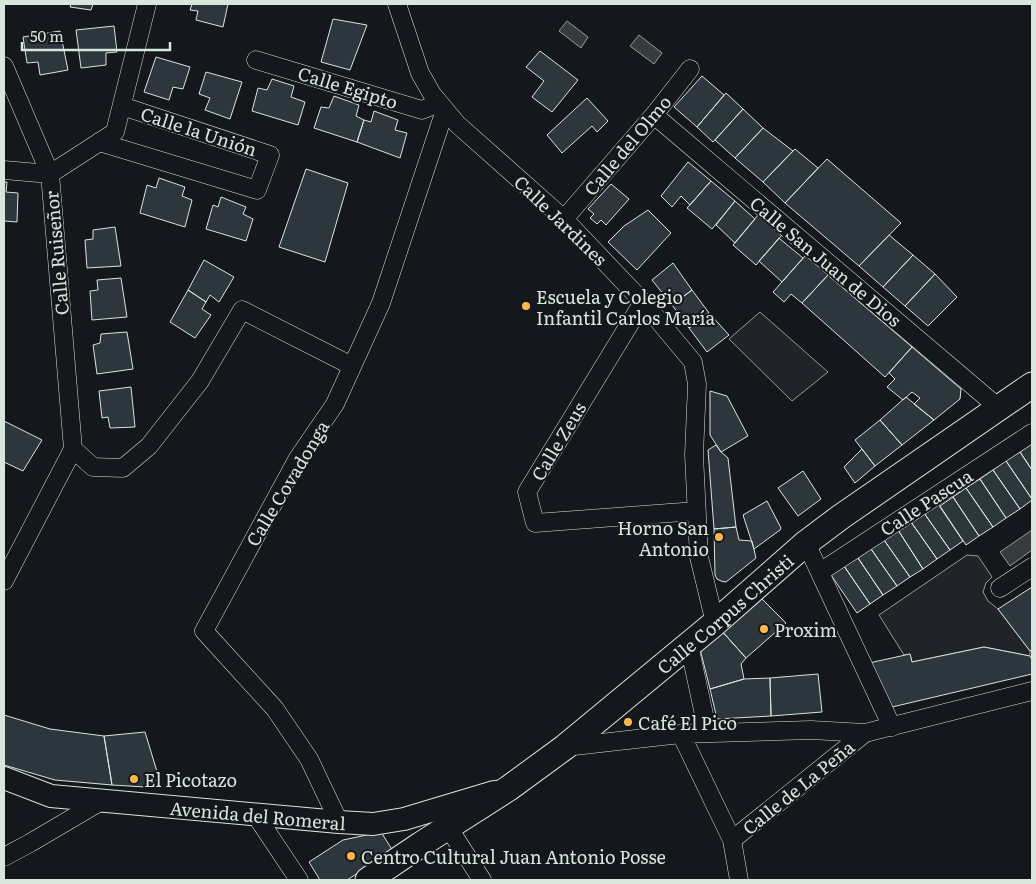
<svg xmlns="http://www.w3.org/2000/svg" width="1036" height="884" font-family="Literata,serif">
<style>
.green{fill:#202428;stroke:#939e99}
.water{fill:#363b3e;stroke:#939e99}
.building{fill:#2c363c;stroke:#d8e6dc}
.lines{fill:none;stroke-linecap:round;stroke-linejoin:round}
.minor-casing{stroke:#d8e6dc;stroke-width:19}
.tertiary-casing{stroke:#d8e6dc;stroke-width:24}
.secondary-casing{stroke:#d8e6dc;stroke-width:27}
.minor{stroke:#14181c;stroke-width:18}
.tertiary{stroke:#14181c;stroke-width:22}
.secondary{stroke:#14181c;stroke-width:25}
.poi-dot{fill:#ffb74d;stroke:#14181c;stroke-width:2}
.labels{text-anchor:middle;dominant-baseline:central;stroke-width:4;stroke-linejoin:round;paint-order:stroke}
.street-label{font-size:18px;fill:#d8e6dc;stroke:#14181c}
.poi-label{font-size:18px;fill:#d8e6dc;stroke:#14181c;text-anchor:start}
</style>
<rect width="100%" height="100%" fill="#14181c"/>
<!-- green -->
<path class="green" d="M 760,312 L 828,372 L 792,401 L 729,339 Z
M 967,555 L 978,556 L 992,577 L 986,583 L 983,592 L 988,601 L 998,609 L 1030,651 L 1030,656 L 984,647 L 912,662 L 910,654 L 904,655 L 879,615 Z"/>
<!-- water -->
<path class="water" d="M 567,21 L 588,37 L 581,48 L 559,31 Z
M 639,35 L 662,53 L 654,64 L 630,46 Z
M 1032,530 L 1032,550 L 1010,566 L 1000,552 Z"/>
<!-- building -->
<path class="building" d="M 71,4 L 93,4 L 91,10 L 70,7 Z
M 192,4 L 228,4 L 223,27 L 196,20 L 198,11 L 190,10 Z
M 333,19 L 367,25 L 350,70 L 321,62 Z
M 114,26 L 117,52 L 106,53 L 106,65 L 81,68 L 76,30 Z
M 60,31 L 68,70 L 40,75 L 38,62 L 27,63 L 23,37 Z
M 540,51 L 578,80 L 552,112 L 532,97 L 544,81 L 526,67 Z
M 156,57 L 190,67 L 183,89 L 173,87 L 169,100 L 144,92 Z
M 206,72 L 242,82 L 230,119 L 205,110 L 210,98 L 199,94 Z
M 702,76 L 724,95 L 697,127 L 674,107 Z
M 272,79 L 294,86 L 291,97 L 305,102 L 298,125 L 252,111 L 258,88 L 267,90 Z
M 726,93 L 743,109 L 713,142 L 697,127 Z
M 334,96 L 359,105 L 356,116 L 364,120 L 357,142 L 314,128 L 321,107 L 329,108 Z
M 587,98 L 608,121 L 597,132 L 592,126 L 562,153 L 547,135 Z
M 743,109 L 763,128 L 735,158 L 715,140 Z
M 374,111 L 398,120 L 395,130 L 407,133 L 400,158 L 357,142 L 364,120 L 371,122 Z
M 763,128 L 793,151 L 763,182 L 735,158 Z
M 795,149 L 818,168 L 785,203 L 763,182 Z
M 827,159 L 901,223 L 859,266 L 785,203 Z
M 688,162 L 711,181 L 690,205 L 681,196 L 672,207 L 661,196 Z
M 306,169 L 348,183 L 325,262 L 279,247 Z
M 159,178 L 185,187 L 182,196 L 192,200 L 185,227 L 140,213 L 147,185 L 156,188 Z
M 711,181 L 735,201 L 712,229 L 687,208 Z
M 4,182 L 7,182 L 6,192 L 18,193 L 17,222 L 4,221 Z
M 611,184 L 629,199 L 606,225 L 601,220 L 597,224 L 590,218 L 594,214 L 588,209 Z
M 221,197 L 246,207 L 243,214 L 253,219 L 246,241 L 206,229 L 213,205 L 218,207 Z
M 735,201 L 755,219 L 735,243 L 716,225 Z
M 648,210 L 671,233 L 637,270 L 608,242 L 624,226 Z
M 758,215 L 782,235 L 756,265 L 733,245 Z
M 115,227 L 121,266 L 87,268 L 85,240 L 93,239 L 93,230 Z
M 889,235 L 913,255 L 883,287 L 859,266 Z
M 779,238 L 803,258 L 782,282 L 759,261 Z
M 806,255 L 828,275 L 802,303 L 791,294 L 784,302 L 773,292 Z
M 913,255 L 935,274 L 905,306 L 883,287 Z
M 204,260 L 234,277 L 219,302 L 210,295 L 206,302 L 188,290 Z
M 673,263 L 692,290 L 672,305 L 652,280 Z
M 935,274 L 957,297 L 928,326 L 905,306 Z
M 828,275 L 912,347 L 885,377 L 802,303 Z
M 121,278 L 127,317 L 92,320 L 90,291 L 98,290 L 97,280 Z
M 188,290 L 206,302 L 202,309 L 211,315 L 195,338 L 170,322 Z
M 692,290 L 709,313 L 689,328 L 672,305 Z
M 709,313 L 729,335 L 707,352 L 689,328 Z
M 127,332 L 133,369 L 97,374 L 93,345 L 100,343 L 101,334 Z
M 912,347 L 961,389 L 960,399 L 934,420 L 914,404 L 920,398 L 912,392 L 903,400 L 887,387 L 895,379 L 889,373 Z
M 131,387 L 135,427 L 110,428 L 108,417 L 102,418 L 99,391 Z
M 710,391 L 727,396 L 748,436 L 721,452 L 710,435 Z
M 906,397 L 934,420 L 902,445 L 880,420 Z
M 880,420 L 902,445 L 875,466 L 855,440 Z
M 4,421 L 42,440 L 23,471 L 4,462 Z
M 1032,444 L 1032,470 L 1020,452 Z
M 716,445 L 721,452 L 728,458 L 736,527 L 714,529 L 708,450 Z
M 862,449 L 875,466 L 855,483 L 844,467 Z
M 1020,452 L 1032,470 L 1032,499 L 1006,461 Z
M 1006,461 L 1032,499 L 1032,500 L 1020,509 L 993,470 Z
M 993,470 L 1020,509 L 1006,518 L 980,479 Z
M 803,471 L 821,499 L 798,516 L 778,488 Z
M 980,479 L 1006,518 L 993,527 L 966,488 Z
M 966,488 L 993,527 L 979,536 L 953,497 Z
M 953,497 L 979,536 L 966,545 L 940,506 Z
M 767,501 L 781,528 L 780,530 L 754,549 L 743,515 Z
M 938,504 L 963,541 L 950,550 L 924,513 Z
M 924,513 L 950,550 L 937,559 L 911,522 Z
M 911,522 L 937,559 L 923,569 L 898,530 Z
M 736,527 L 739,540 L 752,541 L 756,558 L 726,582 L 721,581 L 717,579 L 715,575 L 714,529 Z
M 898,530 L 923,569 L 910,577 L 884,540 Z
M 884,540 L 910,577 L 897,586 L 871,549 Z
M 871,549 L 897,586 L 883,595 L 858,558 Z
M 858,558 L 883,595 L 870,604 L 844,566 Z
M 844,566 L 870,604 L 857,613 L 831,575 Z
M 1032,587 L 1032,649 L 1030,651 L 998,609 Z
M 759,596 L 786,623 L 746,658 L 720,629 Z
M 720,629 L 746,658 L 741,664 L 744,679 L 710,689 L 700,649 Z
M 984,647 L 1030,656 L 1032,660 L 1032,674 L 892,707 L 869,663 L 910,654 L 912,662 Z
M 818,674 L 822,712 L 771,716 L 770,678 Z
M 770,678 L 771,716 L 717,719 L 710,689 L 744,679 Z
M 4,715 L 50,729 L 104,736 L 112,785 L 55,780 L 4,765 Z
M 145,732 L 162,788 L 112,785 L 104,736 Z
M 381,832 L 393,851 L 347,880 L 320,880 L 309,862 L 343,840 Z"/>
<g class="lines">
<defs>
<path id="minor" d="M 397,4 L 420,73 L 432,94 L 457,124 L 564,219 L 643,302 L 693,362 L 697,384 L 694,455 L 699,557 L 715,623
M 256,60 L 422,110 L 439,103
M 4,66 L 50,174 L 73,449
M 654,115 L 999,408
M 99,142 L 257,190 L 270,155 L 122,106
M 4,170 L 50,174 L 115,132 L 147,4
M 564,219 L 654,115 L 690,69
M 643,302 L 527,492 L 535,523 L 696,511
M 73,449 L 93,467 L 123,468 L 149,446 L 200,381 L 242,310 L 352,366
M 806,543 L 892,727
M 820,572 L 1032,433
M 4,581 L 73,449
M 1000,588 L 1032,567
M 689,645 L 708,733
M 681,734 L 732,840 L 739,880
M 565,747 L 681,734 L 811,730 L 865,733 L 1032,691
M 255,814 L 299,880
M 339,822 L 309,759 L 275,709 L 204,631 L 298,458 L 335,404 L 381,303 L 445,110
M 448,827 L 482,880
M 732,840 L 865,733
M 4,857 L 30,843 L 103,800"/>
<g id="tertiary">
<path id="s1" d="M 4,778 L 51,796 L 339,822 L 373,824 L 404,819 L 494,792"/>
</g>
<g id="secondary">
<path id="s2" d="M 368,880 L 420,845 L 509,788 L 565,747 L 715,623 L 806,543 L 842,516 L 1032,385"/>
</g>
</defs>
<!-- minor casing -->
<use href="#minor" class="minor-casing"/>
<!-- tertiary casing -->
<use href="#tertiary" class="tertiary-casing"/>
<!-- secondary casing -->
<use href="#secondary" class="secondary-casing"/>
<!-- minor -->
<use href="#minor" class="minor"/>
<!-- tertiary -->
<use href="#tertiary" class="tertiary"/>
<!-- secondary -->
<use href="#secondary" class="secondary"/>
</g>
<!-- markers -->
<g class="poi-dot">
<circle cx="526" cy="306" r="5"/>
<circle cx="719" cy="537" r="5"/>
<circle cx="764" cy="629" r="5"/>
<circle cx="628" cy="722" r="5"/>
<circle cx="134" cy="779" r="5"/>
<circle cx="351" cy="856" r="5"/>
</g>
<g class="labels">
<!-- street labels -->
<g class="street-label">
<text transform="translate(348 87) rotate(17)">Calle Egipto</text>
<text transform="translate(199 131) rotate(18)">Calle la Unión</text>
<text transform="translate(627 145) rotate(-50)">Calle del Olmo</text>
<text transform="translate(561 220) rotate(44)">Calle Jardines</text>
<text transform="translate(56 253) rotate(-95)">Calle Ruiseñor</text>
<text transform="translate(826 261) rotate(40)">Calle San Juan de Dios</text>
<text transform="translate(558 441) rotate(-59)">Calle Zeus</text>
<text transform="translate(287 483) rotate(-59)">Calle Covadonga</text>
<text transform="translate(926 502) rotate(-33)">Calle Pascua</text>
<text stroke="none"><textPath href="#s2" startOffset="446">Calle Corpus Christi</textPath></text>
<text transform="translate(798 787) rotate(-39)">Calle de La Peña</text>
<text stroke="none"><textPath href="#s1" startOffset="258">Avenida del Romeral</textPath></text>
</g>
<!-- poi labels -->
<g class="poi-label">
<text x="536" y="296">Escuela y Colegio<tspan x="536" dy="21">Infantil Carlos María</tspan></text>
<text x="709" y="527" text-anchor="end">Horno San<tspan x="709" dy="21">Antonio</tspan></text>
<text x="774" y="629">Proxim</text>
<text x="638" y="722">Café El Pico</text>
<text x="144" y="779">El Picotazo</text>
<text x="361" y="856">Centro Cultural Juan Antonio Posse</text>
</g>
</g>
<!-- border -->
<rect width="1036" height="884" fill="none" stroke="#d8e6dc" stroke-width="10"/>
<!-- scale -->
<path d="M22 42v8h148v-8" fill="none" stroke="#d8e6dc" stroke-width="2.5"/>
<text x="30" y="42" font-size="15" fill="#d8e6dc" stroke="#14181c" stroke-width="4" paint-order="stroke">50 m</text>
</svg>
